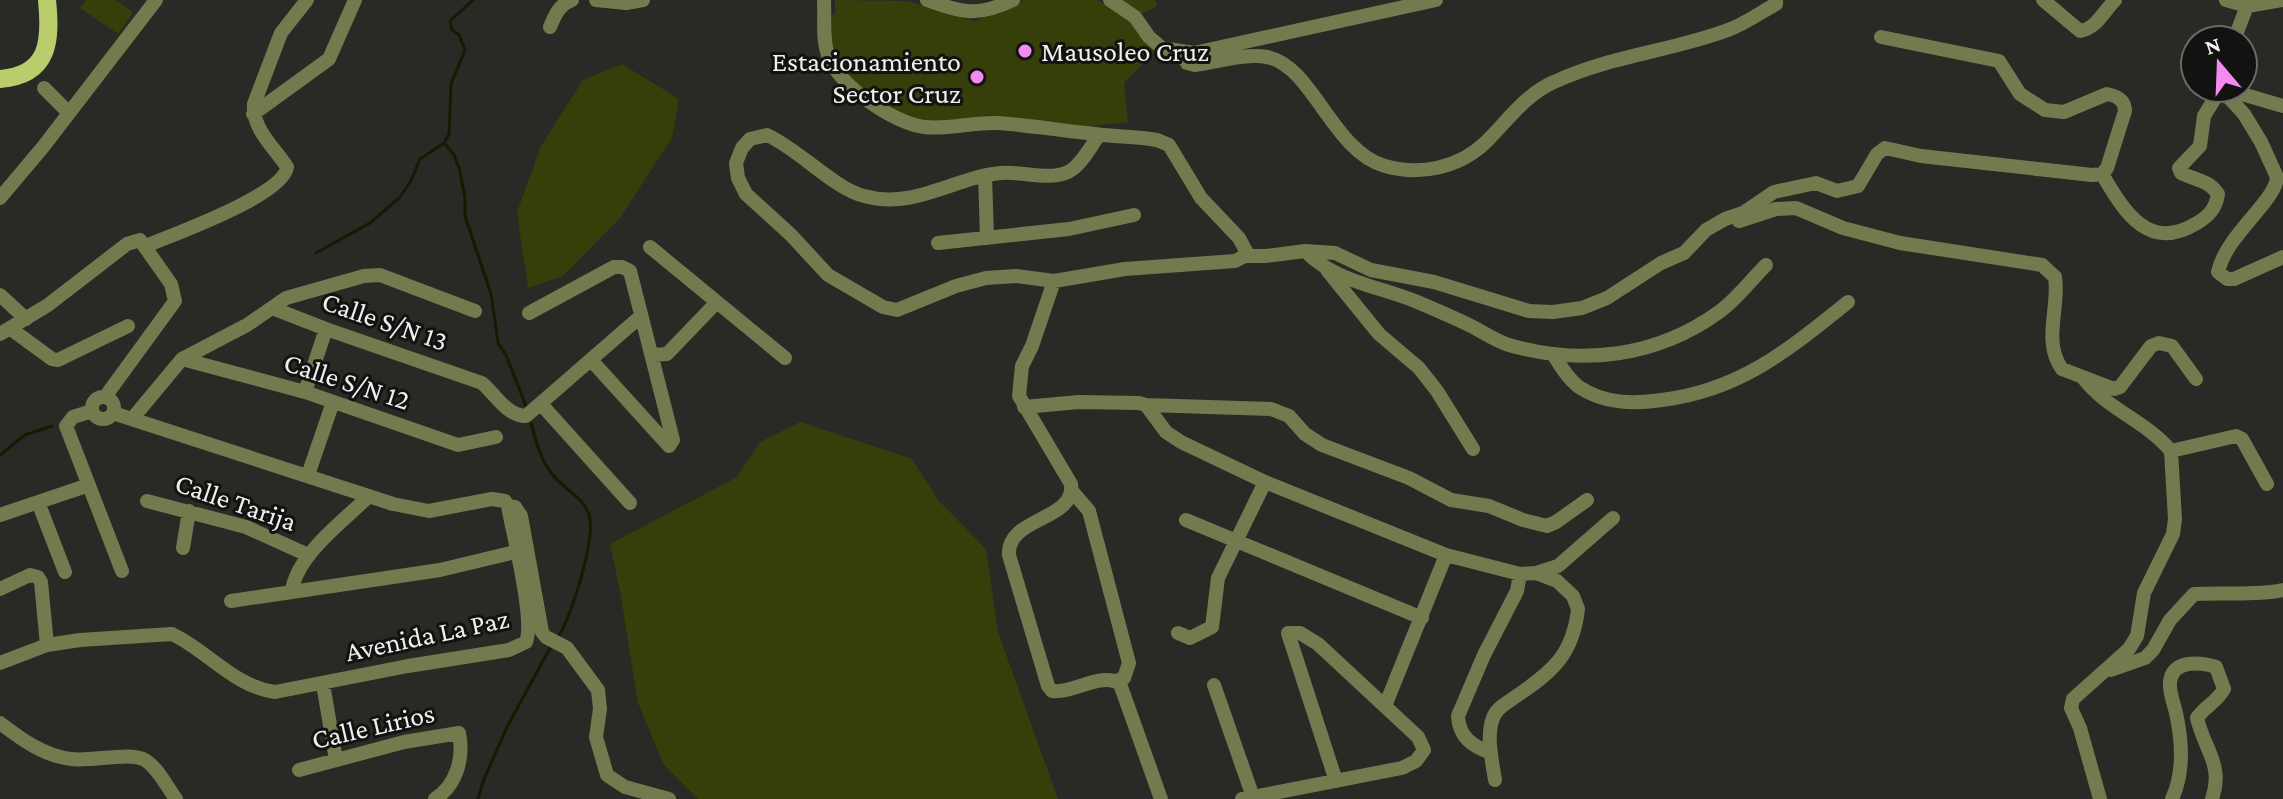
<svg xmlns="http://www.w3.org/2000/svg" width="2283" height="799" font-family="'Crimson Pro',serif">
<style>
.green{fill:#363e0a}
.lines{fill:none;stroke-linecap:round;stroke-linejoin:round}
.stream{stroke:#161a00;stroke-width:3}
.minor{stroke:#727b4e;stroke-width:14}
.major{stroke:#bacd6c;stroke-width:18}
.poi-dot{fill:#f389f1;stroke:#121211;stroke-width:3}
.labels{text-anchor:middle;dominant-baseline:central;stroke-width:6;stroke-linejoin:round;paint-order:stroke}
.poi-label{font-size:28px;fill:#efefed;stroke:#121211;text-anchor:start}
.street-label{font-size:28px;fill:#efefed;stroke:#121211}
</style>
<rect width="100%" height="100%" fill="#292a26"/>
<!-- green -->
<path class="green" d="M 86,0 L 115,0 L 133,12 L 118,34 L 80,8 Z
M 835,0 L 908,1 L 974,21 L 1024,0 L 1097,0 L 1129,18 L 1154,52 L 1124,83 L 1128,122 L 1087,127 L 988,115 L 941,123 L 913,120 L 893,113 L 850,79 L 832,57 L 827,15 L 835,15 Z
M 1120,0 L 1155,0 L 1157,6 L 1142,14 Z
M 622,64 L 679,99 L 672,138 L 620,218 L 563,276 L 528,288 L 517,212 L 541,146 L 583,80 Z
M 800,422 L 912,459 L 939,501 L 986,549 L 998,632 L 1058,799 L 698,799 L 664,765 L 638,703 L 620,591 L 610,544 L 737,477 L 760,442 Z"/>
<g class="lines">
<!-- stream -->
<path class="stream" d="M 444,143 L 454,155 L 459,168 L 465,197 L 465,216 L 491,294 L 498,343 L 506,355 L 526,406
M 316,253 L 370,223 L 383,212 L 400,197 L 411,181 L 420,159 L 444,143 L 449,134 L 451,84 L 465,50 L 459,35 L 452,30 L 450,21 L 473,0
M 531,423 C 536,441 540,459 552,474 C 563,489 583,496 589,515 C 596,537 572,616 559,635
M 0,455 L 25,435 L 52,426
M 478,799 L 484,779 L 507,727 L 550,648"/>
<!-- minor -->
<path class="minor" d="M 596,0 L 626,3 L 643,0
M 824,0 C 825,18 822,38 828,55 C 839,86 893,123 924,127 C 948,130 973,122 997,123 C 1030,125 1063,131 1095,134 C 1116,137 1136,136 1157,140 L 1169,145 L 1201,198 L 1239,238 L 1246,251 L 1245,256 L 1235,261 L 1125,269 L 1054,281 L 1016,276 L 986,278 L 956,286 L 897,310 L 883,307 L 828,275 L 791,235 L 746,194 L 738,178 L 736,163 L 742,148 L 750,139 L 767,135 C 800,150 833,188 864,196 C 915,210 954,177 1001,173 C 1022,171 1049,181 1068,172 C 1080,167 1091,146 1099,135
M 927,0 C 962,13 978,17 1013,0
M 1110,0 L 1135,17 L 1149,37 L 1162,48 L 1194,53 L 1436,0
M 2043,0 L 2080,31 C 2096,29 2104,11 2115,0
M 2226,0 L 2247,6 L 2283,0
M 550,27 C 555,15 559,5 572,0
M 2234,40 L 2247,6
M 1182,52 L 1187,63 L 1195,65 C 1218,62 1245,53 1267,57 C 1312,65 1333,152 1385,166 C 1420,176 1459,168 1486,142 C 1507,121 1526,94 1554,82 C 1609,56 1672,51 1728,30 C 1745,24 1761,12 1776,4 L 1776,0
M 44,88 L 68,112
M 2220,88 L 2244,114 L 2261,142 L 2277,177 C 2276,201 2226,235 2218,272 L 2227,279 L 2234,279 L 2283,257
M 2230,99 L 2242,94 L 2283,106
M 253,114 L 329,59 L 355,0
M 2102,174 C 2124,211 2148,253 2197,223 C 2209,216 2216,208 2218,194 C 2209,180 2195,180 2181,173 L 2179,168 L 2200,146 L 2204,116 L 2220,90
M 985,176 L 987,238
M 0,198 L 43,147 L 156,0
M 1739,221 L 1776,209 L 1796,208 L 1843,228 L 1900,243 L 2042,265 L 2055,277 C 2060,306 2042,342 2062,369 L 2114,389 L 2120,387 L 2151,346 L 2159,343 L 2172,346 L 2196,379
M 938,243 L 1069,229 L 1134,215
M 146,246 C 174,234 284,195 287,167 C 274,147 252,129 254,104 L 281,33 L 307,0
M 650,247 L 785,358
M 1305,251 C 1334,281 1378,286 1415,301 C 1434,309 1453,317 1471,326 C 1483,332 1496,341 1509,345 C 1582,366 1657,357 1719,312 C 1737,299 1750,281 1766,265
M 1245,256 L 1266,256 L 1305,251 L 1335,253 L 1371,270 L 1434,282 L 1529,311 L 1553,312 L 1582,308 L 1607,298 L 1661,263 L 1684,253 L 1706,230 L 1725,219 L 1743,213 L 1774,192 L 1816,183 L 1837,191 L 1858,186 L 1877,154 L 1885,148 L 1921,156 L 2092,175 L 2102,174 L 2107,168 L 2125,111 C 2125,100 2117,96 2107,94 L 2064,112 L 2045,110 L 2020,94 L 1999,61 L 1881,37
M 1327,270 L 1379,334 L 1419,368 L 1437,391 L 1473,449
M 1054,281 L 1032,346 L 1022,366 L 1019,396 L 1071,484 C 1076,521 1006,517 1009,555 L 1048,686 L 1052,691 C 1073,694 1102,671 1120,684 L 1161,799
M 0,295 L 26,319
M 272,308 L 326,329 L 482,383 C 496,395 507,416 526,416 L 641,316
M 529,313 L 614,267 L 622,267 L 630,271 L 673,440 L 669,446
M 11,329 L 52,359 L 58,360 L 128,326
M 0,334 L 48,305 L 127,244 L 140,240 L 171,284 L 175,301 L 105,397
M 1553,354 C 1560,365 1568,379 1579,387 C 1604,404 1634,404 1662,400 C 1741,390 1788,350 1848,302
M 653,355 L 667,354 L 716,303
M 182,359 L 305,392 L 458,445 L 496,437
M 591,360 L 669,446
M 2084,379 C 2108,410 2146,421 2171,451 L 2175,519 L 2173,534 L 2144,593 L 2137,636 L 2129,649 L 2073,699 L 2071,708 L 2080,728 L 2100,799
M 305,392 L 326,329
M92 408a11 11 0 1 1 22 0a11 11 0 1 1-22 0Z
M 541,404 L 630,503
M 1146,405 L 1271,409 L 1289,416 L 1305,434 L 1322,445 L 1409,478 L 1451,500 L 1489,506 L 1523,520 L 1547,526 L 1556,522 L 1587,500
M 1024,407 L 1079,402 L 1139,403 L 1146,405 L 1166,432 L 1181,442 L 1265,482 L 1446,555 L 1520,574 L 1536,573 L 1557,581 L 1573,596 L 1578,609 C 1573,655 1552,672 1515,697 C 1507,703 1496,708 1493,718 C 1486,737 1492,760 1495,780
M 92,411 L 73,417 L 66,426 L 122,571
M 132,419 L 182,359 L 247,325 L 286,298 L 364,276 L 380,275 L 475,311
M 2171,451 L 2236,436 L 2242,439 L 2267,484
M 308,475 L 333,402
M 1072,491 L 1089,511 L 1129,663 L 1124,678 L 1116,681
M 147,501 L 246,527 L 308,555
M 38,502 L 65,572
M 508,506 L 515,507 L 521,516 L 542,632 L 546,637 L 567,648 L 598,690 L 600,709 L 596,737 L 607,775 L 625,787 L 669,799
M 0,515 L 89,485
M 1186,520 L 1422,618
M 183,548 L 189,511
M 1536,573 L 1558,566 L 1613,518
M 0,589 L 30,575 L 38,577 L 41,582 L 47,645
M 292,591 C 296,556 344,520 368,497
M 231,601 L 440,570 L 515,552
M 1178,633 L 1190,638 L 1212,627 L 1218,578 L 1265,482
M 0,663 L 47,645 L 80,640 L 172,634 C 208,651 233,686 275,692 L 408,666 L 509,650 L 526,642 C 535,621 513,534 508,506 L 505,501 L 492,499 L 429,511 L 393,504 L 113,413
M 2111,670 L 2145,658 L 2153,650 L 2170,620 L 2194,594 C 2224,592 2254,596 2283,590
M 323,684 L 336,760
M 1214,685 L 1253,797
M 1385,706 L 1446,555
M 0,723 C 21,739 44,756 71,759 C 91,762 130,751 145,760 C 158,768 167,787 176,799
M 1491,753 C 1472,746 1459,737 1458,716 L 1484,655 L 1517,591 L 1520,574
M 299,770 L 404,742 L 459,733 C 464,757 457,785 435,799
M 1242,799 L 1253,797 L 1402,768 L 1416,761 L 1424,750 L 1418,737 L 1318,644 L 1300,633 L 1288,633 L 1336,781
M 2172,799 C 2184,773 2182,740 2176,713 C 2174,704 2169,692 2170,682 C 2172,659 2201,662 2216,667 L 2224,689 C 2217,702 2205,706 2197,718 C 2204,749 2224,765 2212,799"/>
<!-- major -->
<path class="major" d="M 0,79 C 50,75 51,40 47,0"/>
</g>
<!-- markers -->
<g class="poi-dot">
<circle cx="1025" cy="51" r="8"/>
<circle cx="977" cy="77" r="8"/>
</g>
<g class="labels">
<!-- poi labels -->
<g class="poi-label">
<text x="1041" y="51">Mausoleo Cruz</text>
<text x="961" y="61" text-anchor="end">Estacionamiento<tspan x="961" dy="32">Sector Cruz</tspan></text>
</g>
<!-- street labels -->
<g class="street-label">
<text transform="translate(385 321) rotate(19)">Calle S/N 13</text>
<text transform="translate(347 381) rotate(18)">Calle S/N 12</text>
<text transform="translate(236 502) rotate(19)">Calle Tarija</text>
<text transform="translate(427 635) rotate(-12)">Avenida La Paz</text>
<text transform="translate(373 726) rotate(-13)">Calle Lirios</text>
</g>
</g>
<!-- north arrow -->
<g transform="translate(2219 64) rotate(341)"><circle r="38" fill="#121211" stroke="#6a6a69" stroke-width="2"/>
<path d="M0-6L14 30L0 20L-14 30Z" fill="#f389f1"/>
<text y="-12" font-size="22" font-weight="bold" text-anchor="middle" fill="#efefed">N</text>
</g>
</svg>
